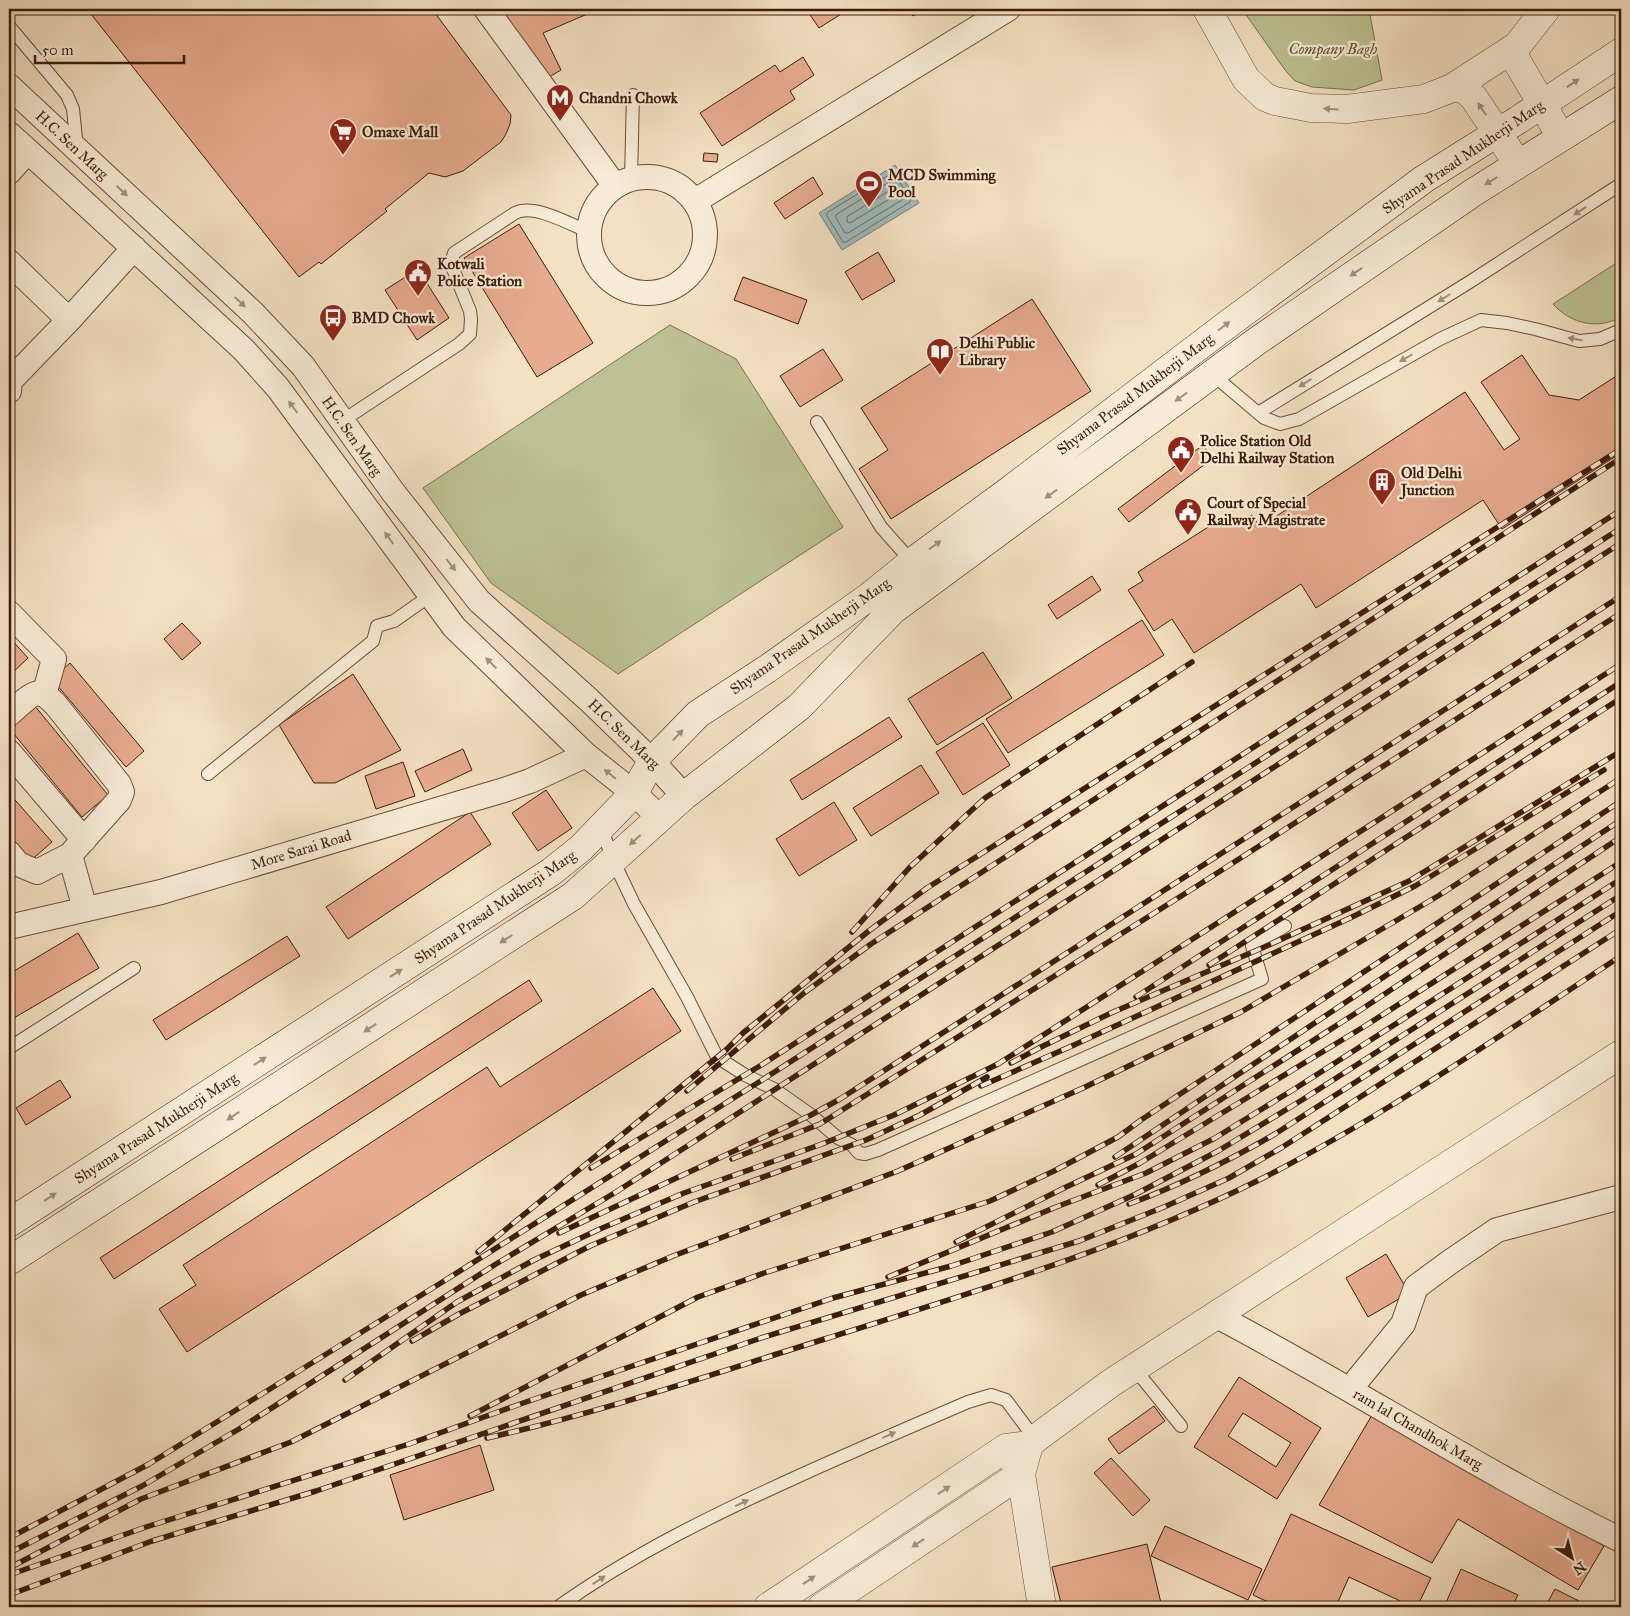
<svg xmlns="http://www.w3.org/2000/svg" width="1630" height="1616" font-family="'IM FELL Great Primer',serif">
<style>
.green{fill:#bcc293;stroke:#7c6f4e}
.water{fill:#9fbbbc;stroke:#787b75}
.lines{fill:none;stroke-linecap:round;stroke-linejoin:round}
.shore{stroke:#6e6c63;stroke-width:1}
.building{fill:#e7ab8e;stroke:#3d1c0a;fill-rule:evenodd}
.service-casing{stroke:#6b4d38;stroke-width:14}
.minor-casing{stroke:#6b4d38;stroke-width:26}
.tertiary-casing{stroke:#6b4d38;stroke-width:29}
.secondary-casing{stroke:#3d1c0a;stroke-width:29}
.service{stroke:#f8ecd8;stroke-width:12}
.minor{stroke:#f8ecd8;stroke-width:24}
.tertiary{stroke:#f8ecd8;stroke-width:28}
.secondary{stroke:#f8ecd8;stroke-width:28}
.rail-casing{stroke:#3d1c0a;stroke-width:5.5}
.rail{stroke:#f8ecd8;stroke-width:4;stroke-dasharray:11;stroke-linecap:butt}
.oneway{fill:#a48e7b}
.labels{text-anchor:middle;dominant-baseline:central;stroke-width:4.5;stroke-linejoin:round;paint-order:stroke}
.park-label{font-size:15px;font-style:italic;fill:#634e33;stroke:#f8ecd8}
.poi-label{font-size:15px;font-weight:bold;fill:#3d1c0a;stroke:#f8ecd8;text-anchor:start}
.street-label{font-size:15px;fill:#3d1c0a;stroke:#f8ecd8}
</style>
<rect width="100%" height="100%" fill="#f4e1c3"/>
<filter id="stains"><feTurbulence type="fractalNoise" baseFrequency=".004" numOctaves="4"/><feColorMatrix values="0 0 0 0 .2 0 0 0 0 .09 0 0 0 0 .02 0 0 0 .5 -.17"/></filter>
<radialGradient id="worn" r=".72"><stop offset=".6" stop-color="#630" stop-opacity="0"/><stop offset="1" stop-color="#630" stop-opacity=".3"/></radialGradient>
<!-- green -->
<path class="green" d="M 1242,9 L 1369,9 L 1382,80 L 1354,90 L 1312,87 L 1295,81 L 1285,70 Z
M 1621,260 L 1621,317 C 1598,330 1571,324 1553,304 Z
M 670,325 L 736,359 L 843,527 L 618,674 L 491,583 L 423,488 Z"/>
<!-- water -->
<path class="water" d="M 895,165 L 919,203 L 842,250 L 819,213 Z"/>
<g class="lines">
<!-- shore -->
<path class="shore" d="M 893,173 L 911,199 L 910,202 L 846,242 L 843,242 L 827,216 L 827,213 Z
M 890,182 L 893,183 L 902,197 L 902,200 L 848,233 L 845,233 L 836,218 L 836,215 Z
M 888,192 L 892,195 L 891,198 L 850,223 L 847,222 L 847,217 Z"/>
</g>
<!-- building -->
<path class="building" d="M 87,9 L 432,9 L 511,115 L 510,124 L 506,134 L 501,142 L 463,171 L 445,177 L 429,173 L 385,209 L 387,211 L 321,264 L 319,262 L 299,277 Z
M 497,9 L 529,9 L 532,13 L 542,9 L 599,9 L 543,33 L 561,70 L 544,80 Z
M 806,9 L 849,9 L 819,28 Z
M 908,9 L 925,9 L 913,16 Z
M 803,57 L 814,75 L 790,91 L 795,99 L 722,146 L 700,113 L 775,65 L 780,72 Z
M 704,153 L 718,154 L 717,162 L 703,161 Z
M 813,177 L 823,194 L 785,219 L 774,203 Z
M 519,224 L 593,343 L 537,377 L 464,258 Z
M 878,252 L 895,281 L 862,300 L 845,272 Z
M 418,269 L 449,318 L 417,340 L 385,290 Z
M 743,277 L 807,300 L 798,324 L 734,300 Z
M 1032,299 L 1091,391 L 891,519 L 859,469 L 888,450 L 861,408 Z
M 823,349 L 843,380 L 800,407 L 780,376 Z
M 1522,355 L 1549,395 L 1579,400 L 1621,373 L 1621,453 L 1502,529 L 1483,500 L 1316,608 L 1301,584 L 1194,653 L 1172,619 L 1154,631 L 1128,590 L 1143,581 L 1138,572 L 1230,513 L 1237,524 L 1252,515 L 1260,527 L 1465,392 L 1504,450 L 1520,439 L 1481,382 Z
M 1203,445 L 1213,458 L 1129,522 L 1118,509 Z
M 1092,576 L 1101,590 L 1057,619 L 1048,605 Z
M 1142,620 L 1164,655 L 1008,753 L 986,719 Z
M 182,623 L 201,643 L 182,660 L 164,639 Z
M 9,637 L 28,658 L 9,676 Z
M 983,652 L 1012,698 L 937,745 L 908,699 Z
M 70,663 L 144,751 L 126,767 L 52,679 Z
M 353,674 L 401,750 L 335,783 L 314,783 L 279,725 Z
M 34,705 L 108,795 L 82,817 L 9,728 L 9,725 Z
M 889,717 L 902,737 L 802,800 L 790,780 Z
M 983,723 L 1010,765 L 963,795 L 936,752 Z
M 463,749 L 472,770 L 425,792 L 415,771 Z
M 403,762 L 415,796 L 376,809 L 365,776 Z
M 921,765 L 939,793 L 871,836 L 853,808 Z
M 546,790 L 572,828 L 538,851 L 512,813 Z
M 9,793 L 52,842 L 29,862 L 9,839 Z
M 834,802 L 857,840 L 799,876 L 776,839 Z
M 470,812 L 491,844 L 348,939 L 326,907 Z
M 78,933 L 99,968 L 14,1018 L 9,1009 L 9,974 Z
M 287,936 L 300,956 L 166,1040 L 153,1020 Z
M 529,980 L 542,1001 L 114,1279 L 100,1258 Z
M 653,988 L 681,1031 L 187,1352 L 159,1309 L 196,1285 L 183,1265 L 487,1067 L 500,1087 Z
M 60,1080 L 71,1097 L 26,1125 L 16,1108 Z
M 1386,1254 L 1409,1293 L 1368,1317 L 1346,1278 Z
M 1239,1377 L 1321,1428 L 1277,1499 L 1194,1447 ZM 1243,1413 L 1291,1443 L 1276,1467 L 1228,1436 Z
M 1154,1406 L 1165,1421 L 1119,1454 L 1108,1439 Z
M 1375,1410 L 1604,1546 L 1578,1590 L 1458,1519 L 1432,1563 L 1319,1505 Z
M 480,1445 L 494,1490 L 404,1520 L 390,1475 Z
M 1111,1458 L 1150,1500 L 1133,1516 L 1094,1473 Z
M 1291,1514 L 1431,1578 L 1417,1607 L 1413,1607 L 1349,1577 L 1337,1604 L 1344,1607 L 1279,1607 L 1253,1595 Z
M 1165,1526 L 1262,1569 L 1248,1600 L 1151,1556 Z
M 1147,1544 L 1161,1603 L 1144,1607 L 1062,1607 L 1052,1567 Z
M 1461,1569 L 1518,1595 L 1512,1607 L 1444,1607 Z
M 1555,1589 L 1579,1601 L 1575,1607 L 1545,1607 Z"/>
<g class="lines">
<defs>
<path id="service" d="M 9,26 L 67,95 L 73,109 L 77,148
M 631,179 L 633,95
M 1212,374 L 1264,418 L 1280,424 L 1299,419 L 1440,339 L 1481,320 L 1507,323 L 1535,329 L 1579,341 L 1600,339 L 1621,330
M 1258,413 L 1468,283 L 1621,184
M 342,421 L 459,344 L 470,334 L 471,319 L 470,311 L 451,264 L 454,253 L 515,213 C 533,203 570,224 589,232
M 817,422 L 881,527 L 912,562
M 208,774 L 373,641 L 377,626 L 394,621 L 431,595
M 601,827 L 613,860 L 634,904 L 687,997 L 717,1057 L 745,1075 L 774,1089 L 811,1115 L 838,1138 L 852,1145 L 859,1153 L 865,1154 L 878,1150 L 1262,979 L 1252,946 L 1285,926
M 9,1048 L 134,968
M 1134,1368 L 1181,1426
M 558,1607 C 634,1553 717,1513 801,1475 C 856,1450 912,1426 968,1402 L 991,1395 L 1006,1400 L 1035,1439"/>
<path id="minor" d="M 486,9 L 615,186
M 9,86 L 253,313 L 303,366 L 393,492 L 479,601 L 589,700 L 652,761 L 684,796
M 9,134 L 52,173 L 244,350 L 278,388 L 454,627 L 586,755 L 634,793 L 660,818
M 9,172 L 28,151
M589 235a58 58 0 1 1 116 0a58 58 0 1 1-116 0Z
M 695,201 L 1008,9
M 9,262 L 69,320
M 9,391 L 10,381 L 69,320 L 134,248
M 9,613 L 54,659 L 44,695
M 9,714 C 15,709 31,693 39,693 C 45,693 52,701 56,705 L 119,784 L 122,792 L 119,800 L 70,855 L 85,909
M 9,752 L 84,840
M 9,853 L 18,864 L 37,872 L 70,855
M 9,927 L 161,892 L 504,790 L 530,781 L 586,755
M 1215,1315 C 1352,1387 1482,1472 1621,1540
M 1350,1389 L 1403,1324 L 1416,1287 L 1450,1262 L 1497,1230 L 1621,1197"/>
<path id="tertiary" d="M 1207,9 L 1246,79 L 1265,97 L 1275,101 L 1311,108 L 1347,109 L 1424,99 L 1452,88 L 1461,88 L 1468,92 L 1474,98 L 1518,164
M 1546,9 L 1517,46 L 1515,52 L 1515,58 L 1561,137
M 1452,88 L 1517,46
M 1013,1460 L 1021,1474 L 1042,1607
M 768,1607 L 1006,1448 L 1029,1445
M 822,1607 L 1021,1474 L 1029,1445 L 1035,1439 L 1111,1383 L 1621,1054"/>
<path id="secondary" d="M 9,1223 L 551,872 L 581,848 L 634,793 L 652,761 L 698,714 L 767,669 L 870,596 L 912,562 L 1010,490 L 1224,327 L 1424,179 L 1518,120 L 1621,52
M 9,1261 L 573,896 L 684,796 L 799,707 L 893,610 L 1257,341 L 1474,192 L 1621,100"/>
</defs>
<!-- service casing -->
<use href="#service" class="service-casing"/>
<!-- minor casing -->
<use href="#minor" class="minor-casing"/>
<!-- tertiary casing -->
<use href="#tertiary" class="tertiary-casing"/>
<!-- secondary casing -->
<use href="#secondary" class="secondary-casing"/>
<!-- service -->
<use href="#service" class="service"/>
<!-- minor -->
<use href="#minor" class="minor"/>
<!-- tertiary -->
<use href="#tertiary" class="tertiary"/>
<!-- secondary -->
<use href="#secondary" class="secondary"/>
<defs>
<path id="rail" d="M 852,932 L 910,867 L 985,798 L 1192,662
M 1209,965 L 1621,698
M 1136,997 L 1621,682
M 1011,1063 L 1041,1047 L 1111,1013 L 1262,948 L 1409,881 L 1621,751
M 981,1086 L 1074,1045 L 1350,918 L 1415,886 L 1604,770
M 687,1091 L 804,993 L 871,944 L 1621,458
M 1115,1157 L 1349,1000 L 1621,820
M 732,1159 L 820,1124 L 1197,886 L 1621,613
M 591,1168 L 763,1064 L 1621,510
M 1098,1185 L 1140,1163 L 1365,1026 L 1621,862
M 1129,1204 C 1180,1185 1228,1161 1275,1134 L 1621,911
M 559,1233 L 811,1115 L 840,1099 L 1621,596
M 956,1242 L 1064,1188 L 1136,1154 L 1356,1013 L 1621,837
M 478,1252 L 726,1050 L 743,1033 L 870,930 L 927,888 L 1621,449
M 888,1277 L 1056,1207 L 1146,1173 L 1215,1138 L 1296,1088 L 1621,879
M 412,1341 L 459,1314 L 590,1246 L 694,1202 L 866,1140 L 920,1115 L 987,1077
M 345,1380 L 457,1302 L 534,1260 L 600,1229 L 684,1193 L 822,1144 L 894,1115 L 998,1064 L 1621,664
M 470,1416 L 698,1297 L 764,1273 L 990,1201 L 1054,1171 L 1118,1137 L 1141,1120 L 1621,801
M 487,1438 C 603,1412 715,1373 828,1338 C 974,1292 1123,1248 1261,1179 C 1387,1115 1503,1033 1621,956
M 9,1538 L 149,1464 L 444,1281 L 759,1082 L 1621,528
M 9,1553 L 142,1486 L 239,1429 L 496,1264 L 616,1192 L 1621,543
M 11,1567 L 141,1499 L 291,1442 L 581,1295 L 673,1256 L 898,1171 L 1083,1088 L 1241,1012 L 1438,896 L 1621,778
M 9,1575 L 146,1527 L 409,1444 L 523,1403 L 833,1298 L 951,1266 L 1052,1232 L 1136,1194 L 1218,1151 L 1302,1100 L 1621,895
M 9,1595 L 152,1541 L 316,1491 L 761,1338 L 1079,1241 L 1164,1207 L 1229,1178 L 1281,1148 L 1621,929"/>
</defs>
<!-- rail casing -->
<use href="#rail" class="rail-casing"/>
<!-- rail -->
<use href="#rail" class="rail"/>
</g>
<!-- one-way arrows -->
<defs><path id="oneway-solid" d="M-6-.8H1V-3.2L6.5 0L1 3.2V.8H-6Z" transform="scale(1.25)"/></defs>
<g class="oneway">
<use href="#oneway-solid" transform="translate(1573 83) rotate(-34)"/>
<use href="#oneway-solid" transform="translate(1331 109) rotate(-177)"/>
<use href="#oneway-solid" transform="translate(1482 109) rotate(-124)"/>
<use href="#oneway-solid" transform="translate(1491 181) rotate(148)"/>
<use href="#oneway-solid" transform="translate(122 191) rotate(43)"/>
<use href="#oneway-solid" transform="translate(1580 211) rotate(147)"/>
<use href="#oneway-solid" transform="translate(1356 272) rotate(146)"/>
<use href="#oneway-solid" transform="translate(1444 298) rotate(148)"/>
<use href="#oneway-solid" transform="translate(240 302) rotate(43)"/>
<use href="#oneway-solid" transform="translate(1224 326) rotate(-37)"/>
<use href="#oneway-solid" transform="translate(1575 339) rotate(-169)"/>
<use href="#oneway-solid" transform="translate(1406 358) rotate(150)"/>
<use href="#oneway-solid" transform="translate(1305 383) rotate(148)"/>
<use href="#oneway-solid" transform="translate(1181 397) rotate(144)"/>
<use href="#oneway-solid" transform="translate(293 407) rotate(-127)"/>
<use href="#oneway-solid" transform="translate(1051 494) rotate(144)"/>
<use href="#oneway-solid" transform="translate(389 538) rotate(-126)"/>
<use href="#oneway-solid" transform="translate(935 545) rotate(-36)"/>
<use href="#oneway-solid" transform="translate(451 565) rotate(51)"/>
<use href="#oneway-solid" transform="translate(491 663) rotate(-136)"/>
<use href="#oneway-solid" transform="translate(678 735) rotate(-46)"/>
<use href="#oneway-solid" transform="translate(610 774) rotate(-141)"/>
<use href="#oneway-solid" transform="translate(635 840) rotate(138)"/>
<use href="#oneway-solid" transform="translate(506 939) rotate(147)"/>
<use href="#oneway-solid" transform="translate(396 973) rotate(-33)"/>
<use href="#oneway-solid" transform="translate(370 1028) rotate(147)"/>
<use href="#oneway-solid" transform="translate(260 1061) rotate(-33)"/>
<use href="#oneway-solid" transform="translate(233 1116) rotate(147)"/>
<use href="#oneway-solid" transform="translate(50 1197) rotate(-33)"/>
<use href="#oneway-solid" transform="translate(889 1435) rotate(-24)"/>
<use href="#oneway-solid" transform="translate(944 1490) rotate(-34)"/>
<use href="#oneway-solid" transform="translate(742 1503) rotate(-25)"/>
<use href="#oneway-solid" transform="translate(918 1543) rotate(146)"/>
<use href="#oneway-solid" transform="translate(599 1580) rotate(-33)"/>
<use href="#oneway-solid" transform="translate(809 1580) rotate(-34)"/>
</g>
<!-- icons -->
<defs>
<symbol id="metro-pin" viewBox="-11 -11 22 30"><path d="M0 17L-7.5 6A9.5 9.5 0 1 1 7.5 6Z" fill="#8f2418" stroke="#f8ecd8"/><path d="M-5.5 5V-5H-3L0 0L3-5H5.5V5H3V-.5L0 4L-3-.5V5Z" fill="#fff"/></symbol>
<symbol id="supermarket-pin" viewBox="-11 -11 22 30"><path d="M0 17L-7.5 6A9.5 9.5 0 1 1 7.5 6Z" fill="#8f2418" stroke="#f8ecd8"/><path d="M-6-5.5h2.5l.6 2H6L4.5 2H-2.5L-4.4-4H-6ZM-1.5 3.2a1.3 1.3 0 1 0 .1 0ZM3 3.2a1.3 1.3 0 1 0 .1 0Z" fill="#fff"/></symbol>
<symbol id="stadium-pin" viewBox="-11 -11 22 30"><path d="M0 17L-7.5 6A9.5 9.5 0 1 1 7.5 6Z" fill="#8f2418" stroke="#f8ecd8"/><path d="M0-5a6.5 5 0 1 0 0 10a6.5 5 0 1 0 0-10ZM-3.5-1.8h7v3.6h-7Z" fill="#fff"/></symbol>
<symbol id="civic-pin" viewBox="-11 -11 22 30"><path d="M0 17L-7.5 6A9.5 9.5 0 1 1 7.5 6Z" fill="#8f2418" stroke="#f8ecd8"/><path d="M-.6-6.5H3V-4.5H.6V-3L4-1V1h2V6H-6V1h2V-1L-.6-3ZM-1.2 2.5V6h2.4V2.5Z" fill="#fff"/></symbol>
<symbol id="bus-pin" viewBox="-11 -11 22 30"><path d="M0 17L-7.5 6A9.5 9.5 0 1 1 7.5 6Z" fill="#8f2418" stroke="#f8ecd8"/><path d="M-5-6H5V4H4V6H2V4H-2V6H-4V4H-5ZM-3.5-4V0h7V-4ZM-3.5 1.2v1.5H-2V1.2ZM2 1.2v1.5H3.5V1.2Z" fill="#fff"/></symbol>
<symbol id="library-pin" viewBox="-11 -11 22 30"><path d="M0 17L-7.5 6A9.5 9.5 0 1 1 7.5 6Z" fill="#8f2418" stroke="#f8ecd8"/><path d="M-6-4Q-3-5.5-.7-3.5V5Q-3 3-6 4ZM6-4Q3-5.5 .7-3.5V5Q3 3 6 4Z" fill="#fff"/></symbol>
<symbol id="building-pin" viewBox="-11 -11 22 30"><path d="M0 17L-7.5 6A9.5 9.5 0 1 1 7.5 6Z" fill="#8f2418" stroke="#f8ecd8"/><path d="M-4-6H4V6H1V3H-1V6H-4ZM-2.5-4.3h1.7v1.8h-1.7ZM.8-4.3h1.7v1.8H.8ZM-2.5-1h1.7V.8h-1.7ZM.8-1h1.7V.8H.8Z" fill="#fff"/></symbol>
</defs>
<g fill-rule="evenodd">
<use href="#metro-pin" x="544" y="82" width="32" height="43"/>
<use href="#supermarket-pin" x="327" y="116" width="32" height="43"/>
<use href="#stadium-pin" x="853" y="168" width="32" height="43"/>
<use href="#civic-pin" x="402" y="257" width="32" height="43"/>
<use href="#bus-pin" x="317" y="302" width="32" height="43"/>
<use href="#library-pin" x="924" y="336" width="32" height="43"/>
<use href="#civic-pin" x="1165" y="434" width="32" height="43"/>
<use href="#building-pin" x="1366" y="466" width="32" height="43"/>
<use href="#civic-pin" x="1172" y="496" width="32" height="43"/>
</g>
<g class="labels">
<!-- park labels -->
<g class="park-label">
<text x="1333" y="49">Company Bagh</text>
</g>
<!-- poi labels -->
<g class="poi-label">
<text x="579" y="98">Chandni Chowk</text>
<text x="362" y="132">Omaxe Mall</text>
<text x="888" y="175">MCD Swimming<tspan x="888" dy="17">Pool</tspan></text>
<text x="437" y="264">Kotwali<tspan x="437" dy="17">Police Station</tspan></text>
<text x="352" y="318">BMD Chowk</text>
<text x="959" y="343">Delhi Public<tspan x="959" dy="17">Library</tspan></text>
<text x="1200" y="441">Police Station Old<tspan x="1200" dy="17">Delhi Railway Station</tspan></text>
<text x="1401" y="473">Old Delhi<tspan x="1401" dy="17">Junction</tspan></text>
<text x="1207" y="503">Court of Special<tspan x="1207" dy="17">Railway Magistrate</tspan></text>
</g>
<!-- street labels -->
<g class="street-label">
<text transform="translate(72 145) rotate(43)">H.C. Sen Marg</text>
<text transform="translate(1463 157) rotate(-34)">Shyama Prasad Mukherji Marg</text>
<text transform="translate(1135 394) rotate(-37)">Shyama Prasad Mukherji Marg</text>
<text transform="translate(352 436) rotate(55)">H.C. Sen Marg</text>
<text transform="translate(810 636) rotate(-35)">Shyama Prasad Mukherji Marg</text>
<text transform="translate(624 734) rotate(44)">H.C. Sen Marg</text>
<text transform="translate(301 850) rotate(-17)">More Sarai Road</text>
<text transform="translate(495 907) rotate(-34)">Shyama Prasad Mukherji Marg</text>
<text transform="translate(156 1128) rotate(-33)">Shyama Prasad Mukherji Marg</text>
<text transform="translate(1418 1429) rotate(30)">ram lal Chandhok Marg</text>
</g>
</g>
<!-- margin -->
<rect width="1630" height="1616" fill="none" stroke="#f4e1c3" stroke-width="30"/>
<rect x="10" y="10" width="1610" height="1596" fill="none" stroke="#3d1c0a" stroke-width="2.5"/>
<rect x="15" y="15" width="1600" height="1586" fill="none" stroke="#3d1c0a"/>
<!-- north arrow -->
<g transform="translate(1572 1558) rotate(144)" stroke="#f8ecd8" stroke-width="4" paint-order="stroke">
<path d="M0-4L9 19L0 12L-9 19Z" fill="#3d1c0a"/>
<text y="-8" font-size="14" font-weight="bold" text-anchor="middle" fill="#3d1c0a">N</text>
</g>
<!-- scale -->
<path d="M35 55v8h149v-8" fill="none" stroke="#3d1c0a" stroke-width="2.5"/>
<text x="42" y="55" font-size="15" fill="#3d1c0a" stroke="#f8ecd8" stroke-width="4" paint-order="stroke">50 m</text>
<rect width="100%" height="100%" filter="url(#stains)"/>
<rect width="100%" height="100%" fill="url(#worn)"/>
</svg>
